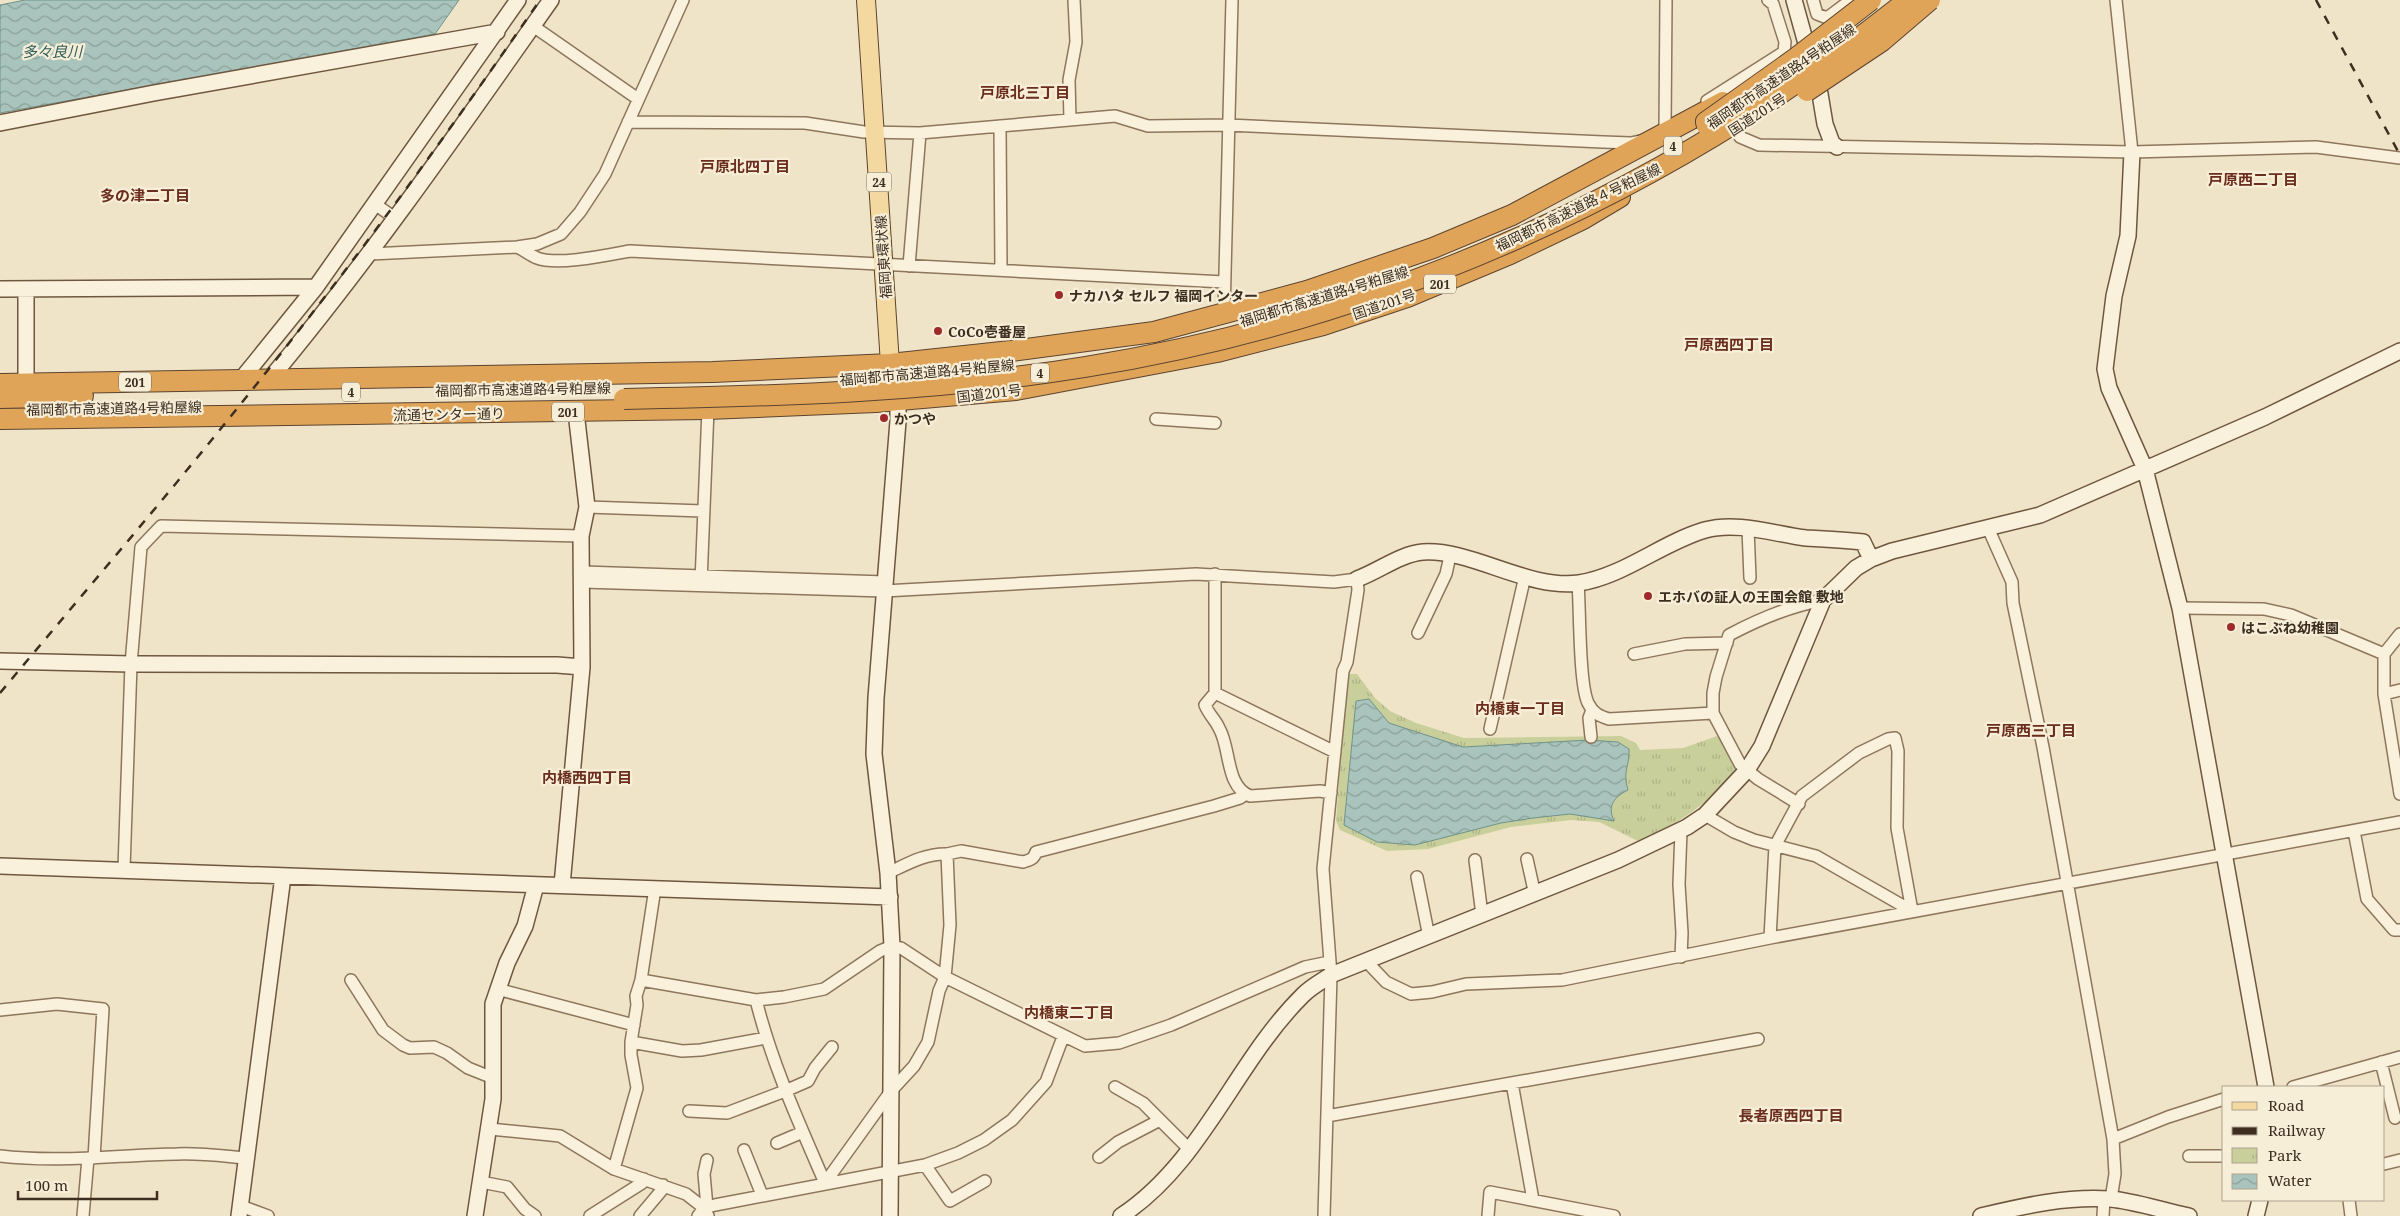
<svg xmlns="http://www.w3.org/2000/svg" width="2400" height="1216" font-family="'Noto Serif','Noto Sans JP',serif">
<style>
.park{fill:url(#park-tufts)}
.water{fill:url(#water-waves);stroke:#6f938a}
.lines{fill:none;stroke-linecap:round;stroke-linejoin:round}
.street-casing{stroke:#8d765c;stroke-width:14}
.secondary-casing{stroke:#6f573f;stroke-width:18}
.primary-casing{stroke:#5b4430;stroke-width:20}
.highway-casing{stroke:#5b4430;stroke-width:22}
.street{stroke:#faf1dc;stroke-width:11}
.secondary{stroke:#faf1dc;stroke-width:15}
.primary{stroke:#f3d9a0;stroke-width:18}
.highway{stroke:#e0a458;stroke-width:20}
.rail{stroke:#3d2e20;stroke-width:2.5;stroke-dasharray:9 9;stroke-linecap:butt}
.highway-bridge-casing{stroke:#5b4430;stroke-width:22;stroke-linecap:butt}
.highway-bridge{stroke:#e0a458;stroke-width:20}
.poi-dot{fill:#9e2a2b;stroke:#f7eed8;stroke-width:2}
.labels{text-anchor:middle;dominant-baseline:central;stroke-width:4.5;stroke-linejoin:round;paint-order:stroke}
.shield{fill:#f7eed8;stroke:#756857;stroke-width:1}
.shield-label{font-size:12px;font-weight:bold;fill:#3d2e20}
.street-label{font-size:14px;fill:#3d2e20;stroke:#f7eed8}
.poi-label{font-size:14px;font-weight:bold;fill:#3d2e20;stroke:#f7eed8;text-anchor:start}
.water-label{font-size:15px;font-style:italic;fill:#2f5d5a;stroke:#f7eed8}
.neighbourhood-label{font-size:15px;font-weight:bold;fill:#6b2e1e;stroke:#f7eed8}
</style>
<defs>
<pattern id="park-tufts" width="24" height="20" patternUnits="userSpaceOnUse" patternTransform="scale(1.25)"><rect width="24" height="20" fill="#c9cf9b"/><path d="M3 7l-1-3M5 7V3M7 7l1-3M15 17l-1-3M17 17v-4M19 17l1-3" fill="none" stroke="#aeb285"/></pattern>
<pattern id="water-waves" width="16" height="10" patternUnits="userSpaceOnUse" patternTransform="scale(1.25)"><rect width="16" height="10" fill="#a9c4bc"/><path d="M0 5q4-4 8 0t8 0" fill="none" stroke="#8ba098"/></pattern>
</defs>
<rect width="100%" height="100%" fill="#f0e4c8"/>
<!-- park -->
<path class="park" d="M 1347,674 L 1357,674 L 1375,698 L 1390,711 L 1416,723 L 1464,738 L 1621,736 L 1636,743 L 1640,750 L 1683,748 L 1720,735 L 1736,766 C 1722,797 1671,826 1642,843 L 1599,822 L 1571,820 L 1511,827 L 1428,849 L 1387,851 L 1340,830 L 1336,821 Z"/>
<!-- water -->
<path class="water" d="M 25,0 L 459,0 L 435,34 L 0,113 L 0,5 Z
M 1369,699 L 1389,723 L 1463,747 L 1589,740 L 1618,742 L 1629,749 C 1630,766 1622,771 1628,790 C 1614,797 1607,806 1614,821 L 1570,814 L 1533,818 L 1501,823 L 1415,845 L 1377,842 L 1344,825 L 1356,701 Z"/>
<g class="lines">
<defs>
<path id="street" d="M 1813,0 L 1817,14 L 1827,18 L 1851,0
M 2116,0 L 2132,152
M 533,26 L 638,99
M 1707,101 L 1784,52 L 1785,42 L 1773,4 L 1768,0
M 1070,120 L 1069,80 L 1076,42 L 1074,0
M 628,122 L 805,123 L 864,132 L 920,133 L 1115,116 L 1148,126 L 1228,125 L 1603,142 L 1631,143 L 1640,141
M 1000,126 L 1001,269
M 1665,129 L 1666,0
M 1740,137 L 1759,145 L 2132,152 L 2316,147 L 2400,158
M 375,204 L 396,219
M 517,247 C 524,250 530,255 537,258 C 557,266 608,255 630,251 L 1224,282
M 370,254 L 517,247 L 537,244 L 561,234 L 580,212 L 605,174 L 683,0
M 909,266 L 920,133
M 1224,312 L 1232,0
M 1156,419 L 1215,423
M 587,507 L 703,511
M 1988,528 L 2012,582 L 2013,603 L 2043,747 L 2113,1139 L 2115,1174 L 2111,1199
M 1748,529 L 1750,578
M 583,572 L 885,582
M 1215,574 L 1215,693 L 1335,752
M 583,582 L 884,591 L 1196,574 L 1334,582 L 1357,579 L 1358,590 L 1347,662 L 1343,671 L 1323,869 L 1331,975 L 1324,1216
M 701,582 L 708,409
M 1578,583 C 1580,608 1579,684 1588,703 C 1593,713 1599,716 1609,719 L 1713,713
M 2180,608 L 2264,609 L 2291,615 L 2384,654
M 1418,633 L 1446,574 L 1450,556
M 2400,634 L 2384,654 L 2384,694 L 2400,794
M 1634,654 L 1685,644 L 1727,643
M 1215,693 L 1205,705 C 1209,715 1215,719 1219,728 C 1231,748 1225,786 1250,796 L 1320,791 L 1331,793
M 2384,694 L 2400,690
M 1490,729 L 1525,576
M 1591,737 L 1589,718 L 1592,710
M 1799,804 L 1758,779 L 1740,764 L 1713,713 L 1713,693 L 1716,677 L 1729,635 C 1759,619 1790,606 1823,600
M 1705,815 L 1734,832 L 1754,840 L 1816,856 L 1912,911
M 1681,831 L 1679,884 L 1682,933 L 1681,957
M 2354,831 L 2367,899 L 2394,930 L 2400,930
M 947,854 L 961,851 L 1023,862 C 1030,860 1034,859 1036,852 L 1214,806 L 1240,798 L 1246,794
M 1527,859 L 1535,895
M 1475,860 L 1482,915
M 124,869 L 131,664 L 141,547 L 161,526 L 581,536
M 1417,877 L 1429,937
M 1770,938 L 1775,846 L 1802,796 L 1859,753 L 1888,739 L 1895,738 L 1898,751 L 1897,828 L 1912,911
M 1367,962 L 1386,982 L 1411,994 L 1432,992 L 1466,984 L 1562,980 L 1770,938 L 2400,822
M 351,980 L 383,1030 L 403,1045 L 410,1048 L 434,1047 L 447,1053 L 468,1068 L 493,1078
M 641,980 L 756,1000 L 784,997 L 824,989 L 880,951 L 892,946 L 901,948 L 945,977 L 1085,1046 L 1119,1043 L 1171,1025 L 1305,967 L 1329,962
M 497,989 L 634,1025
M 756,1000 C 772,1064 799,1123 825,1183
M 0,1010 L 57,1004 L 103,1009 L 94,1158
M 631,1042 L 682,1051 L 701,1050 L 766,1038
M 2381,1062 L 2395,1118
M 1512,1083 L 1533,1200
M 1115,1087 L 1143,1103 L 1189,1149
M 2293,1087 L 2400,1057
M 689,1111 L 727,1113 L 785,1091 L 808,1081 L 815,1068 L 832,1047
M 1327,1116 L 1758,1039
M 490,1129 L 560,1136 L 614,1169 L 686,1194 L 704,1208 L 708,1216
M 2113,1139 L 2168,1117 L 2224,1099
M 777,1143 L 803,1132
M 744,1150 L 762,1195
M 0,1156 C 58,1163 118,1155 177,1154 C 200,1153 223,1156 246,1158
M 2189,1156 L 2224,1156
M 1099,1157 L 1118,1142 L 1160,1120
M 707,1160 L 704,1174 L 707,1207
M 2384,1164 L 2400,1160
M 925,1165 L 950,1201 L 985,1181
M 614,1169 L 637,1088 L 631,1055 L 631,1042 L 637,1005 L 636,996 L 641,980 L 655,888
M 481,1182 L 507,1187 L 525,1209 L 535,1216
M 825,1183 L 891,1091 L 914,1066 L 928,1042 L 939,991 L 945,977 L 950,925 L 947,854 C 926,853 907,864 888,873
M 2349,1200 L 2351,1216
M 241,1206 L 268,1216
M 83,1216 L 88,1158
M 590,1216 L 642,1183 L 644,1179
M 640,1216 L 661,1191 L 663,1185
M 698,1216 L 704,1208 L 715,1205 L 925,1165 L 958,1153 L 984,1140 L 1012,1120 L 1046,1082 L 1063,1037
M 1488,1216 L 1490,1192 L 1614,1216
M 2103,1216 L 2104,1199"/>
<path id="secondary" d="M 1794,0 L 1820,94 L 1825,124 L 1832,143 L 1837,147
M 0,123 L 154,93 L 497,32
M 2132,152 L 2128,236 L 2114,296 L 2105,369 L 2109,388 L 2145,469 L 2180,608 L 2266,1087
M 0,289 L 316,287
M 269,380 C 370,259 460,129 551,0
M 240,381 L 316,287 L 518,0
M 26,383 L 26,289
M 1357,579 C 1379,571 1400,554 1423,552 C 1472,549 1528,590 1579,583 C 1624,576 1661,543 1705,530 C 1737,521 1774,534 1806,538 C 1825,539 1844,540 1863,542 L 1871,559
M 0,661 L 131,664 L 557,665 L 582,667
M 0,866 L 890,897
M 562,885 L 582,667 L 581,536 L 587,507 L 576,412
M 239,1216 L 283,876
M 475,1216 L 493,1099 L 493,1004 L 507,963 L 525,926 L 536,885
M 890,1216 L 892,946 L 888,873 L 874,754 L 876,698 L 898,421 L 898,401 L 890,364
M 1121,1216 C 1203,1162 1235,1062 1303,995 C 1311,987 1322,981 1331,975 L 1618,860 L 1687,827 L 1705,815 L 1747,770 L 1762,746 L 1823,600 L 1856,568 L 1871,559 L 1892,551 L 2040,515 L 2265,417 L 2400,351
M 1981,1216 C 2024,1206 2065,1196 2110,1199 C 2135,1201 2163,1211 2189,1216
M 2256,1216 L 2260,1200"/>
<path id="primary" d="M 866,0 L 890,364"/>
<path id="highway" d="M 0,384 L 713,372 L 890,364 L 1011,351 L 1154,332 L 1307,291 L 1433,248 L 1512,215 L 1723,102
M 0,398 L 83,396
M 0,419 L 708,409 L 876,402 L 1016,390 L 1217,352 L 1323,325 L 1407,297 L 1510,254 L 1583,219 L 1620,197"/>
</defs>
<!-- street casing -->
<use href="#street" class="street-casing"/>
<!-- secondary casing -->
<use href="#secondary" class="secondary-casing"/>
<!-- primary casing -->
<use href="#primary" class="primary-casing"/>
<!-- highway casing -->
<use href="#highway" class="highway-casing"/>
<!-- street -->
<use href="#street" class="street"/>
<!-- secondary -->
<use href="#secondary" class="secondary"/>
<!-- primary -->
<use href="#primary" class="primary"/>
<!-- highway -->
<use href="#highway" class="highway"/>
<!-- rail -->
<path class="rail" d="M 2316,0 L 2400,155
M 0,693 C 102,571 206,451 303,325 C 386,219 464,110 540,0"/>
<defs>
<path id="highway-bridge" d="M 1807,91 L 1882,41 L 1930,0
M 1707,126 L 1706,122 L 1796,58 L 1871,0
M 624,399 C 778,396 933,392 1085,367 C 1385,319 1671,191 1908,0"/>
</defs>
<!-- highway-bridge casing -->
<use href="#highway-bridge" class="highway-bridge-casing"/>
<!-- highway-bridge -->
<use href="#highway-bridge" class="highway-bridge"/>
</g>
<!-- markers -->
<g class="poi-dot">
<circle cx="1059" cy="295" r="5"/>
<circle cx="938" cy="331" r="5"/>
<circle cx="884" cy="418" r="5"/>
<circle cx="1648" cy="596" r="5"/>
<circle cx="2231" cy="627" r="5"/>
</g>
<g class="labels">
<!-- shield labels -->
<g class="shield">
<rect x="1664" y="136.5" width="18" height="19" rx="4"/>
<rect x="866.5" y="172.5" width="25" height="19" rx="4"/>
<rect x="1424" y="274.5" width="32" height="19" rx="4"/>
<rect x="1031" y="363.5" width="18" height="19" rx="4"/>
<rect x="119" y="372.5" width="32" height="19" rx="4"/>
<rect x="342" y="382.5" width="18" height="19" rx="4"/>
<rect x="552" y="402.5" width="32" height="19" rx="4"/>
</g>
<g class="shield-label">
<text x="1673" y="146">4</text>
<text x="879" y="182">24</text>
<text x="1440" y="284">201</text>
<text x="1040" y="373">4</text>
<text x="135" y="382">201</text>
<text x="351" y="392">4</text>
<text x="568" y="412">201</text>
</g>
<!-- street labels -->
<g class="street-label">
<text transform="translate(1781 76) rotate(-34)">福岡都市高速道路4号粕屋線</text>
<text transform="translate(1757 114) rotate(-33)">国道201号</text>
<text transform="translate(1578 207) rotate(-26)">福岡都市高速道路４号粕屋線</text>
<text transform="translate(883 257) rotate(-94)">福岡東環状線</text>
<text transform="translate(1324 296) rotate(-17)">福岡都市高速道路4号粕屋線</text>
<text transform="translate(1384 304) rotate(-19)">国道201号</text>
<text transform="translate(927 372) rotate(-5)">福岡都市高速道路4号粕屋線</text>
<text transform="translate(523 389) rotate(-1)">福岡都市高速道路4号粕屋線</text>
<text transform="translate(989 393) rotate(-7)">国道201号</text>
<text transform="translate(114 408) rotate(-1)">福岡都市高速道路4号粕屋線</text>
<text transform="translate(449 414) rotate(-1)">流通センター通り</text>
</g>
<!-- poi labels -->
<g class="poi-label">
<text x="1069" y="295">ナカハタ セルフ 福岡インター</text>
<text x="948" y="331">CoCo壱番屋</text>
<text x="894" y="418">かつや</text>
<text x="1658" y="596">エホバの証人の王国会館 敷地</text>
<text x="2241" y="627">はこぶね幼稚園</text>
</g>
<!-- water labels -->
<g class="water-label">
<text x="52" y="51">多々良川</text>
</g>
<!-- neighbourhood labels -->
<g class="neighbourhood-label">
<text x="1025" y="92">戸原北三丁目</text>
<text x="745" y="166">戸原北四丁目</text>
<text x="2253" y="179">戸原西二丁目</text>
<text x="145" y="195">多の津二丁目</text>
<text x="1729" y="344">戸原西四丁目</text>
<text x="1520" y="708">内橋東一丁目</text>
<text x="2031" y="730">戸原西三丁目</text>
<text x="587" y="777">内橋西四丁目</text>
<text x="1069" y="1012">内橋東二丁目</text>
<text x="1791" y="1115">長者原西四丁目</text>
</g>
</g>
<!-- legend -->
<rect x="2222" y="1086" width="162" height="115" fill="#f7eed8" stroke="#ada18e"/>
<rect x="2232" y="1102" width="25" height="8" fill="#f3d9a0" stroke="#ada18e"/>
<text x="2268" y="1111" font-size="15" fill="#3d2e20">Road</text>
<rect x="2232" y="1127" width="25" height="8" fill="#3d2e20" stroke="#ada18e"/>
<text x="2268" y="1136" font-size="15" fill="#3d2e20">Railway</text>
<rect x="2232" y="1148" width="25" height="15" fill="url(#park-tufts)" stroke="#ada18e"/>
<text x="2268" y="1161" font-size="15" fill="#3d2e20">Park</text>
<rect x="2232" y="1174" width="25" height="15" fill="url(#water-waves)" stroke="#ada18e"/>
<text x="2268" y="1186" font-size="15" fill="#3d2e20">Water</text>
<!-- scale -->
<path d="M18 1191v8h139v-8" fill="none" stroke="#3d2e20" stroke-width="2.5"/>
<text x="25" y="1191" font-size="15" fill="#3d2e20" stroke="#f7eed8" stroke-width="4" paint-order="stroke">100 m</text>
</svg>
